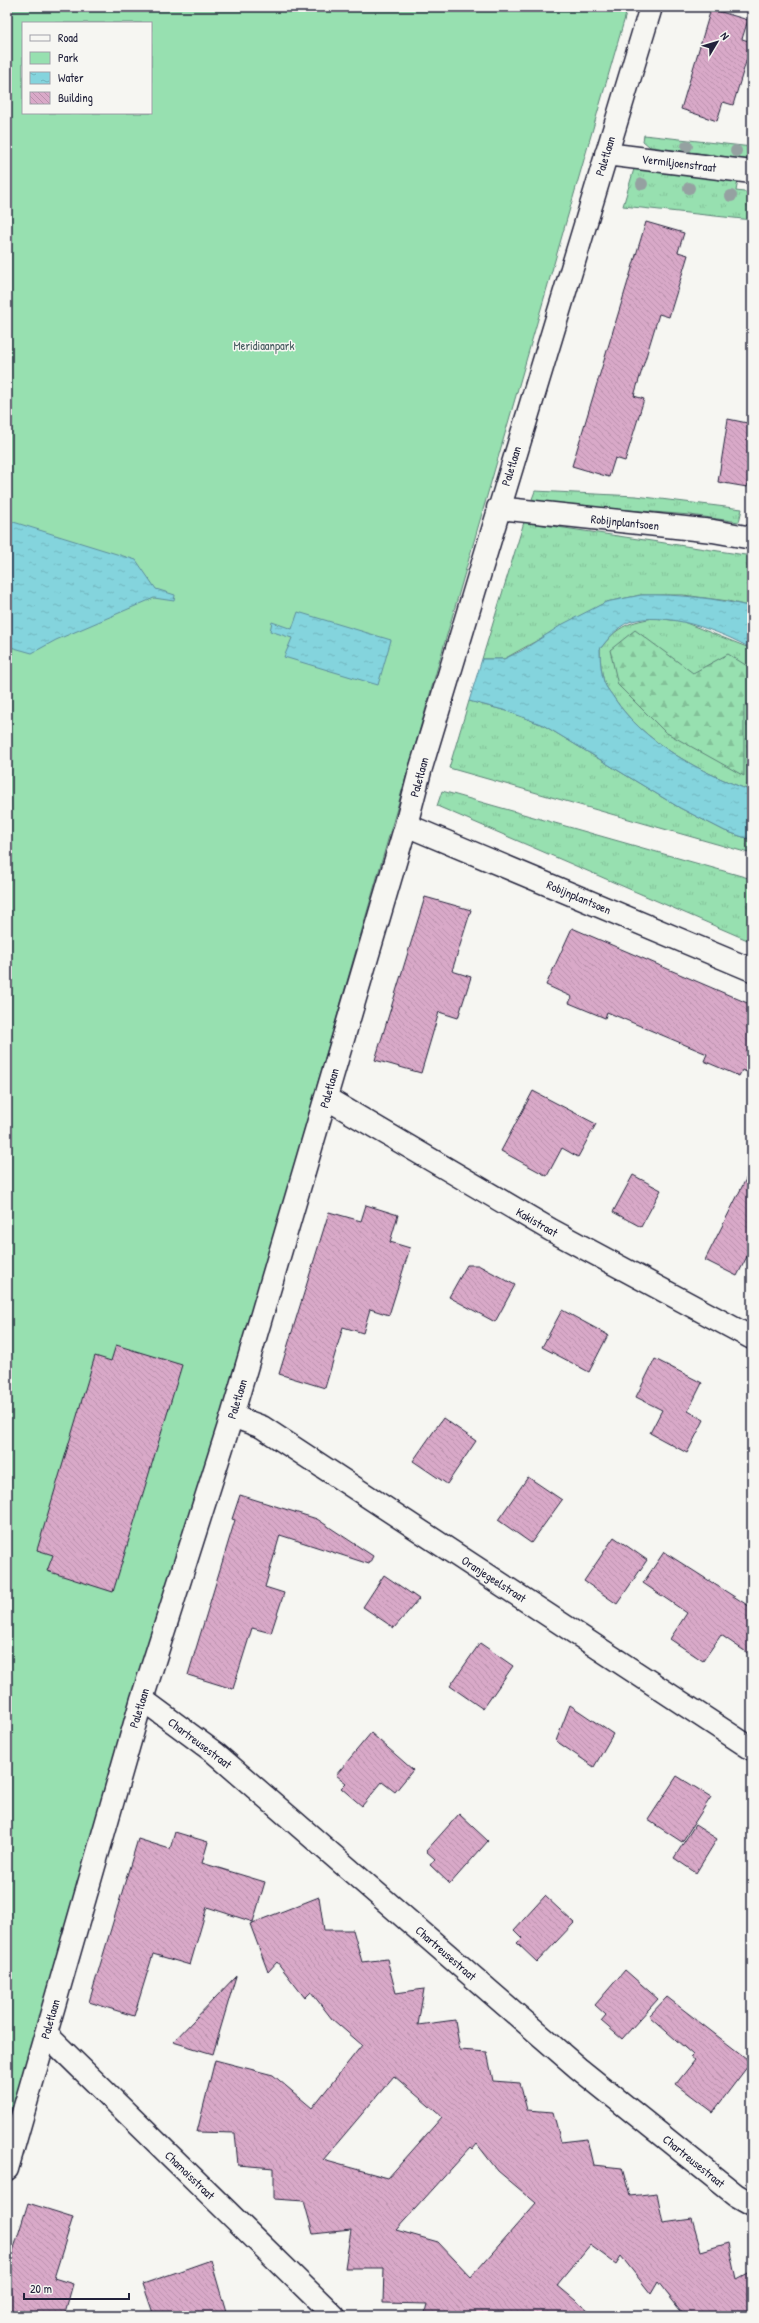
<svg xmlns="http://www.w3.org/2000/svg" width="759" height="2323" font-family="'Patrick Hand',sans-serif">
<style>
.grass{fill:url(#grass-tufts);stroke:#5c8176}
.forest{fill:url(#forest-firs);stroke:#5c8176}
.green{fill:#97e0b0;stroke:#5c8176;fill-rule:evenodd}
.water{fill:url(#water-ripples);stroke:#5d8d9c}
.building{fill:url(#building-back-hatch);stroke:#22223b;fill-rule:evenodd}
.lines{fill:none;stroke-linecap:round;stroke-linejoin:round}
.minor-casing{stroke:#22223b;stroke-width:25}
.minor{stroke:#f6f6f2;stroke-width:22}
.tree{fill:#95a1a1}
.labels{text-anchor:middle;dominant-baseline:central;stroke-width:3;stroke-linejoin:round;paint-order:stroke}
.street-label{font-size:12px;fill:#22223b;stroke:#f6f6f2}
.park-label{font-size:12px;fill:#455b5e;stroke:#f6f6f2}
</style>
<defs>
<pattern id="grass-tufts" width="24" height="20" patternUnits="userSpaceOnUse"><rect width="24" height="20" fill="#97e0b0"/><path d="M3 7l-1-3M5 7V3M7 7l1-3M15 17l-1-3M17 17v-4M19 17l1-3" fill="none" stroke="#82c098"/></pattern>
<pattern id="forest-firs" width="22" height="20" patternUnits="userSpaceOnUse"><rect width="22" height="20" fill="#97e0b0"/><path d="M5 1l3.5 6h-7zM16 11l3.5 6h-7z" fill="#82c098"/></pattern>
<pattern id="water-ripples" width="26" height="14" patternUnits="userSpaceOnUse"><rect width="26" height="14" fill="#84d4dd"/><path d="M2 4q2-2 4 0t4 0M15 11q2-2 4 0t4 0" fill="none" stroke="#72b6bf"/></pattern>
<pattern id="building-back-hatch" width="6" height="6" patternUnits="userSpaceOnUse"><rect width="6" height="6" fill="#d9a9c8"/><path d="M-1 5l2 2M0 0l6 6M5-1l2 2" fill="none" stroke="#ba91ad"/></pattern>
</defs>
<rect width="100%" height="100%" fill="#f6f6f2"/>
<filter id="ink" filterUnits="userSpaceOnUse"><feTurbulence type="fractalNoise" baseFrequency=".025" numOctaves="2"/><feDisplacementMap in="SourceGraphic" scale="8" xChannelSelector="R" yChannelSelector="G"/><feConvolveMatrix kernelMatrix="1 2 1 2 8 2 1 2 1" color-interpolation-filters="sRGB"/></filter>
<g filter="url(#ink)">
<!-- grass -->
<path class="grass" d="M 644,135 L 752,147 L 752,160 L 650,147 L 643,141 Z
M 639,168 L 738,180 L 736,191 L 752,193 L 752,220 L 623,206 L 634,169 Z
M 535,491 L 636,496 L 742,509 L 739,522 L 690,515 L 543,503 L 532,499 Z
M 524,522 L 752,556 L 752,607 L 728,601 L 683,595 L 641,595 L 606,602 L 504,659 L 482,659 Z
M 653,618 L 681,621 L 752,649 L 752,791 C 701,773 644,743 614,698 C 611,693 606,688 604,682 C 601,671 600,660 600,649 C 617,627 626,623 653,618 Z
M 469,701 L 507,711 L 543,725 L 680,808 L 725,831 L 752,840 L 752,854 L 449,768 Z
M 442,791 L 752,879 L 752,942 L 437,806 Z"/>
<!-- forest -->
<path class="forest" d="M 635,630 L 693,673 L 728,654 L 752,669 L 752,703 L 744,706 L 744,776 L 665,732 L 618,685 L 610,650 Z"/>
<!-- green -->
<path class="green" d="M 7,7 L 628,7 L 7,2161 ZM 23,23 L 151,23 L 151,113 L 23,113 Z"/>
<!-- water -->
<path class="water" d="M 7,520 L 136,560 L 156,589 L 175,595 L 174,601 L 154,598 L 56,640 L 32,653 L 7,646 Z
M 641,595 C 679,594 715,598 752,607 L 752,649 C 721,631 664,610 629,622 C 617,627 608,639 600,649 C 600,660 601,672 604,682 C 606,688 611,693 614,698 C 644,743 701,773 752,791 L 752,840 L 725,831 L 680,808 L 543,725 L 507,711 L 469,701 L 482,659 L 504,659 L 521,651 L 563,624 L 606,602 Z
M 298,612 L 391,640 L 378,685 L 284,657 L 292,638 L 270,631 L 272,622 L 292,629 Z"/>
<!-- building -->
<path class="building" d="M 711,9 L 748,20 L 742,39 L 752,42 L 733,105 L 723,102 L 717,121 L 681,109 Z
M 646,222 L 684,233 L 678,252 L 688,255 L 669,317 L 659,314 L 634,396 L 644,399 L 625,461 L 615,458 L 609,477 L 572,466 Z
M 728,419 L 752,424 L 752,461 L 747,487 L 718,482 Z
M 425,897 L 471,910 L 452,971 L 471,977 L 458,1018 L 439,1012 L 421,1073 L 375,1060 Z
M 572,928 L 752,1005 L 752,1074 L 742,1070 L 739,1076 L 704,1061 L 707,1054 L 607,1012 L 605,1018 L 569,1003 L 572,997 L 546,985 Z
M 533,1091 L 596,1124 L 578,1157 L 562,1148 L 547,1176 L 501,1151 Z
M 752,1167 L 752,1247 L 737,1276 L 705,1260 Z
M 633,1175 L 661,1190 L 641,1227 L 613,1212 Z
M 366,1205 L 398,1215 L 390,1242 L 410,1248 L 389,1315 L 370,1309 L 363,1333 L 343,1327 L 325,1388 L 279,1374 L 329,1212 L 361,1221 Z
M 467,1265 L 478,1265 L 515,1285 L 495,1322 L 449,1297 Z
M 562,1310 L 608,1335 L 589,1372 L 542,1347 Z
M 116,1345 L 182,1365 L 113,1592 L 47,1571 L 53,1555 L 37,1550 L 95,1356 L 111,1361 Z
M 655,1359 L 702,1383 L 688,1411 L 704,1420 L 687,1453 L 650,1433 L 662,1410 L 636,1397 Z
M 443,1418 L 476,1441 L 447,1484 L 413,1461 Z
M 528,1477 L 562,1500 L 531,1543 L 498,1520 Z
M 240,1495 L 317,1519 L 373,1556 L 369,1564 L 280,1535 L 265,1587 L 284,1593 L 271,1633 L 252,1628 L 233,1689 L 188,1675 L 235,1520 L 232,1519 Z
M 614,1537 L 647,1560 L 617,1604 L 584,1581 Z
M 664,1552 L 752,1608 L 752,1656 L 721,1635 L 703,1661 L 670,1639 L 687,1613 L 643,1583 Z
M 384,1575 L 419,1599 L 394,1628 L 363,1607 Z
M 480,1643 L 513,1666 L 483,1709 L 450,1686 Z
M 570,1705 L 613,1734 L 594,1767 L 556,1741 Z
M 371,1733 L 413,1770 L 395,1792 L 382,1782 L 362,1806 L 341,1788 L 346,1783 L 336,1775 Z
M 677,1776 L 711,1797 L 682,1842 L 648,1820 Z
M 459,1814 L 488,1841 L 450,1884 L 430,1865 L 435,1859 L 426,1851 Z
M 695,1825 L 717,1839 L 696,1873 L 674,1858 Z
M 175,1832 L 208,1842 L 202,1863 L 265,1882 L 253,1922 L 207,1907 L 190,1965 L 153,1954 L 134,2016 L 89,2002 L 138,1839 L 170,1849 Z
M 545,1896 L 574,1923 L 537,1962 L 517,1943 L 522,1938 L 514,1930 Z
M 319,1897 L 324,1930 L 353,1930 L 362,1962 L 387,1959 L 396,1993 L 424,1989 L 418,2025 L 455,2020 L 460,2050 L 487,2052 L 493,2081 L 520,2083 L 527,2110 L 553,2112 L 561,2142 L 587,2139 L 593,2165 L 622,2168 L 630,2196 L 657,2193 L 663,2223 L 692,2219 L 701,2251 L 729,2243 L 737,2280 L 752,2272 L 752,2316 L 689,2316 L 680,2310 L 658,2282 L 651,2294 L 621,2256 L 616,2264 L 590,2245 L 557,2285 L 594,2316 L 424,2316 L 427,2304 L 383,2303 L 384,2268 L 345,2268 L 351,2230 L 313,2234 L 304,2201 L 274,2199 L 274,2168 L 238,2165 L 235,2133 L 197,2132 L 215,2060 L 273,2075 L 312,2108 L 362,2045 L 332,2019 L 311,1992 L 305,1998 L 277,1962 L 268,1972 L 250,1924 ZM 394,2076 L 442,2117 L 388,2178 L 323,2160 ZM 477,2144 L 498,2171 L 536,2203 L 471,2277 L 438,2242 L 396,2230 L 471,2147 L 473,2149 Z
M 625,1970 L 658,1999 L 622,2039 L 601,2021 L 606,2015 L 595,2005 Z
M 236,1976 L 213,2054 L 173,2042 Z
M 667,1997 L 751,2062 L 713,2112 L 676,2084 L 695,2060 L 691,2057 L 693,2055 L 649,2016 Z
M 28,2203 L 73,2217 L 54,2278 L 73,2284 L 64,2316 L 7,2316 L 7,2271 Z
M 211,2260 L 227,2316 L 154,2316 L 143,2284 Z"/>
<g class="lines">
<defs>
<path id="minor" d="M 606,154 L 752,172
M 498,508 L 713,531 L 752,538
M 406,825 L 752,970
M 326,1098 L 551,1230 L 752,1338
M 232,1416 L 262,1427 L 752,1749
M 142,1699 L 215,1753 L 578,2068 L 736,2195 L 752,2204
M 46,2034 L 334,2316
M 7,2169 L 142,1699 L 232,1416 L 406,825 L 420,771 L 651,7"/>
</defs>
<!-- minor casing -->
<use href="#minor" class="minor-casing"/>
<!-- minor -->
<use href="#minor" class="minor"/>
</g>
<!-- trees -->
<g class="tree">
<circle cx="687" cy="146" r="6"/>
<circle cx="736" cy="151" r="6"/>
<circle cx="642" cy="184" r="6"/>
<circle cx="689" cy="188" r="6"/>
<circle cx="731" cy="196" r="6"/>
</g>
</g>
<g class="labels">
<!-- street labels -->
<g class="street-label">
<text transform="translate(605 156) rotate(-73)">Paletlaan</text>
<text transform="translate(679 163) rotate(7)">Vermiljoenstraat</text>
<text transform="translate(511 466) rotate(-73)">Paletlaan</text>
<text transform="translate(625 522) rotate(6)">Robijnplantsoen</text>
<text transform="translate(419 777) rotate(-75)">Paletlaan</text>
<text transform="translate(579 897) rotate(23)">Robijnplantsoen</text>
<text transform="translate(329 1088) rotate(-74)">Paletlaan</text>
<text transform="translate(537 1222) rotate(30)">Kakistraat</text>
<text transform="translate(237 1399) rotate(-73)">Paletlaan</text>
<text transform="translate(494 1579) rotate(33)">Oranjegeelstraat</text>
<text transform="translate(139 1708) rotate(-73)">Paletlaan</text>
<text transform="translate(200 1743) rotate(37)">Chartreusestraat</text>
<text transform="translate(446 1953) rotate(41)">Chartreusestraat</text>
<text transform="translate(50 2019) rotate(-74)">Paletlaan</text>
<text transform="translate(694 2161) rotate(39)">Chartreusestraat</text>
<text transform="translate(190 2175) rotate(44)">Chamoisstraat</text>
</g>
<!-- park labels -->
<g class="park-label">
<text x="264" y="345">Meridiaanpark</text>
</g>
</g>
<!-- margin -->
<rect width="759" height="2323" fill="none" stroke="#f6f6f2" stroke-width="24"/>
<rect x="12" y="12" width="735" height="2299" fill="none" stroke="#22223b" stroke-width="1.5" filter="url(#ink)"/>
<!-- legend -->
<rect x="22" y="22" width="130" height="92" fill="#f6f6f2" stroke="#a1a1a9"/>
<rect x="30" y="35" width="20" height="6" fill="#f6f6f2" stroke="#a1a1a9"/>
<text x="58" y="42" font-size="12" fill="#22223b">Road</text>
<rect x="30" y="52" width="20" height="12" fill="#97e0b0" stroke="#a1a1a9"/>
<text x="58" y="62" font-size="12" fill="#22223b">Park</text>
<rect x="30" y="72" width="20" height="12" fill="url(#water-ripples)" stroke="#a1a1a9"/>
<text x="58" y="82" font-size="12" fill="#22223b">Water</text>
<rect x="30" y="92" width="20" height="12" fill="url(#building-back-hatch)" stroke="#a1a1a9"/>
<text x="58" y="102" font-size="12" fill="#22223b">Building</text>
<!-- north arrow -->
<g transform="translate(717 42) rotate(52)" stroke="#f6f6f2" stroke-width="3" paint-order="stroke">
<path d="M0-3L7 15L0 10L-7 15Z" fill="#22223b"/>
<text y="-6" font-size="11" font-weight="bold" text-anchor="middle" fill="#22223b">N</text>
</g>
<!-- scale -->
<path d="M24 2293v6h105v-6" fill="none" stroke="#22223b" stroke-width="2"/>
<text x="30" y="2293" font-size="12" fill="#22223b" stroke="#f6f6f2" stroke-width="3" paint-order="stroke">20 m</text>
</svg>
